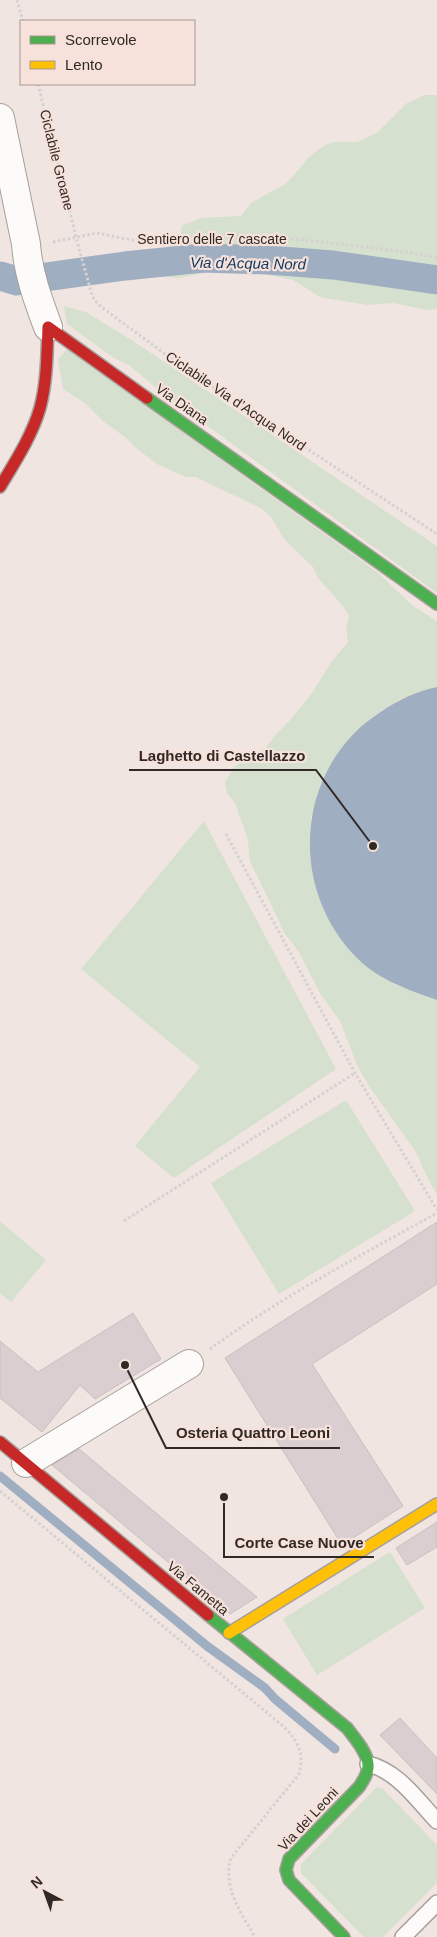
<svg xmlns="http://www.w3.org/2000/svg" width="437" height="1937" font-family="Arial,sans-serif">
<style>
.green{fill:#d5e0ce}
.water{fill:#a0aec2}
.lines{fill:none;stroke-linecap:round;stroke-linejoin:round}
.stream{stroke:#a0aec2;stroke-width:9}
.canal{stroke:#a0aec2;stroke-width:29}
.building{fill:#daced1;stroke:#c8c0c0}
.lane-casing{stroke:#a79f9b;stroke-width:18}
.street-casing{stroke:#a79f9b;stroke-width:30}
.fast-casing{stroke:#a79f9b;stroke-width:14}
.slow-casing{stroke:#a79f9b;stroke-width:14}
.jam-casing{stroke:#a79f9b;stroke-width:14}
.path{stroke:#d5d1d1;stroke-width:3;stroke-dasharray:2.5 2.5;stroke-linecap:butt}
.lane{stroke:#fdfbfa;stroke-width:15}
.street{stroke:#fdfbfa;stroke-width:28}
.fast{stroke:#4caf50;stroke-width:11}
.slow{stroke:#ffc107;stroke-width:11}
.jam{stroke:#c62828;stroke-width:11}
.labels{text-anchor:middle;dominant-baseline:central;stroke-width:4.5;stroke-linejoin:round;paint-order:stroke}
.street-label{font-size:14px;fill:#312926;stroke:#f6e2da}
.water-label{font-size:15px;font-style:italic;fill:#0d365f;stroke:#f6e2da}
.leader{fill:none;stroke:#312926;stroke-width:2}
.callout-dot{fill:#312926;stroke:#f6e2da;stroke-width:2}
.callout-label{font-size:15px;text-anchor:middle;font-weight:bold;fill:#312926;stroke:#f6e2da;stroke-width:4.5;stroke-linejoin:round;paint-order:stroke}
</style>
<rect width="100%" height="100%" fill="#f0e5e0"/>
<!-- green -->
<path class="green" d="M 425,95 L 437,95 L 437,309 L 428,310 L 393,303 L 368,305 L 320,297 L 293,280 L 248,271 L 225,269 L 179,278 L 145,275 L 122,276 L 153,254 L 163,251 L 180,237 L 182,226 L 200,218 L 241,216 L 251,203 L 285,184 L 294,175 L 308,158 L 325,145 L 334,142 L 357,142 L 377,133 L 407,103 Z
M 64,306 L 86,312 L 136,343 L 437,546 L 437,593 L 165,395 L 130,366 L 114,358 L 67,324 Z
M 67,349 L 377,572 L 413,606 L 437,621 L 437,687 L 399,700 L 371,718 L 311,817 L 310,858 L 393,984 L 437,1000 L 437,1194 L 429,1181 L 416,1152 L 369,1086 L 357,1065 L 340,1021 L 321,995 L 299,952 L 285,934 L 250,861 L 248,840 L 235,803 L 227,793 L 225,783 L 233,768 L 248,756 L 265,749 L 276,734 L 291,719 L 312,693 L 332,661 L 348,642 L 346,628 L 349,616 L 343,606 L 319,579 L 313,567 L 285,540 L 271,517 L 262,509 L 196,477 L 186,477 L 157,464 L 137,449 L 125,437 L 104,422 L 85,403 L 63,389 L 58,359 Z
M 204,821 L 336,1069 L 174,1178 L 135,1146 L 200,1067 L 81,969 Z
M 346,1100 L 415,1211 L 279,1294 L 211,1183 Z
M 0,1221 L 46,1260 L 11,1302 L 0,1293 Z
M 390,1552 L 425,1608 L 317,1675 L 283,1619 Z
M 377,1787 L 383,1789 L 437,1845 L 437,1883 L 383,1937 L 364,1937 L 301,1873 L 301,1864 Z"/>
<!-- water -->
<path class="water" d="M 437,687 L 437,1000 C 408,990 379,980 357,958 C 286,887 296,765 382,711 C 398,700 417,691 437,687 Z"/>
<g class="lines">
<!-- stream -->
<path class="stream" d="M 0,1476 L 207,1646 L 265,1688 L 275,1699 L 335,1749"/>
<!-- canal -->
<path class="canal" d="M 0,276 L 17,281 L 125,266 L 203,258 L 268,260 L 333,265 L 437,280"/>
</g>
<!-- building -->
<path class="building" d="M 437,1222 L 437,1284 L 312,1364 L 403,1506 L 342,1545 L 225,1358 Z
M 133,1313 L 161,1359 L 95,1399 L 80,1385 L 42,1432 L 0,1398 L 0,1341 L 38,1372 Z
M 79,1449 L 257,1597 L 230,1614 L 52,1465 Z
M 437,1522 L 437,1547 L 407,1565 L 396,1548 Z
M 400,1718 L 437,1758 L 437,1794 L 380,1735 Z"/>
<g class="lines">
<defs>
<path id="lane" d="M 368,1764 C 398,1771 417,1800 437,1821
M 403,1937 L 437,1903"/>
<path id="street" d="M 0,118 L 26,244 C 28,273 38,300 48,327
M 26,1463 L 189,1364"/>
<path id="fast" d="M 147,398 L 437,604
M 208,1615 L 347,1728 C 354,1737 367,1752 368,1764 C 369,1772 363,1781 359,1787 L 289,1859 L 286,1870 L 289,1880 L 344,1937"/>
<path id="slow" d="M 229,1633 L 437,1504"/>
<path id="jam" d="M 0,487 C 15,462 32,436 40,408 C 47,382 47,354 48,327 L 147,398
M 0,1442 L 208,1615"/>
</defs>
<!-- lane casing -->
<use href="#lane" class="lane-casing"/>
<!-- street casing -->
<use href="#street" class="street-casing"/>
<!-- fast casing -->
<use href="#fast" class="fast-casing"/>
<!-- slow casing -->
<use href="#slow" class="slow-casing"/>
<!-- jam casing -->
<use href="#jam" class="jam-casing"/>
<!-- path -->
<path class="path" d="M 17,0 L 23,21
M 38,84 L 78,245 L 92,295 L 95,301 L 104,309 L 184,368 L 437,534
M 53,242 L 97,233 L 132,240 L 242,236 L 287,238 L 407,252 L 437,258
M 226,834 L 355,1073 L 437,1210
M 124,1221 L 355,1073
M 210,1349 C 281,1297 360,1256 437,1213
M 0,1491 L 283,1726 C 297,1740 305,1753 299,1774 L 231,1858 C 222,1886 241,1913 255,1937"/>
<!-- lane -->
<use href="#lane" class="lane"/>
<!-- street -->
<use href="#street" class="street"/>
<!-- fast -->
<use href="#fast" class="fast"/>
<!-- slow -->
<use href="#slow" class="slow"/>
<!-- jam -->
<use href="#jam" class="jam"/>
</g>
<g class="labels">
<!-- street labels -->
<g class="street-label">
<text transform="translate(57 160) rotate(76)">Ciclabile Groane</text>
<text x="212" y="239">Sentiero delle 7 cascate</text>
<text transform="translate(236 401) rotate(34)">Ciclabile Via d’Acqua Nord</text>
<text transform="translate(182 404) rotate(35)">Via Diana</text>
<text transform="translate(198 1588) rotate(40)">Via Fametta</text>
<text transform="translate(308 1819) rotate(-47)">Via dei Leoni</text>
</g>
<!-- water labels -->
<g class="water-label">
<text transform="translate(248 263) rotate(1)">Via d'Acqua Nord</text>
</g>
</g>
<!-- callouts -->
<path class="leader" d="M373 846L316 770H129M125 1365L166 1448H340M224 1497L224 1557H374"/>
<g class="callout-dot">
<circle cx="373" cy="846" r="5"/>
<circle cx="125" cy="1365" r="5"/>
<circle cx="224" cy="1497" r="5"/>
</g>
<g class="callout-label">
<text x="222" y="761">Laghetto di Castellazzo</text>
<text x="253" y="1438">Osteria Quattro Leoni</text>
<text x="299" y="1548">Corte Case Nuove</text>
</g>
<!-- legend -->
<rect x="20" y="20" width="175" height="65" fill="#f6e2da" stroke="#a79892"/>
<rect x="30" y="36" width="25" height="8" fill="#4caf50" stroke="#a79892"/>
<text x="65" y="45" font-size="15" fill="#312926">Scorrevole</text>
<rect x="30" y="61" width="25" height="8" fill="#ffc107" stroke="#a79892"/>
<text x="65" y="70" font-size="15" fill="#312926">Lento</text>
<!-- north arrow -->
<g transform="translate(45 1892) rotate(319)" stroke="#f6e2da" stroke-width="4" paint-order="stroke">
<path d="M0-4L9 19L0 12L-9 19Z" fill="#312926"/>
<text y="-8" font-size="14" font-weight="bold" text-anchor="middle" fill="#312926">N</text>
</g>
</svg>
